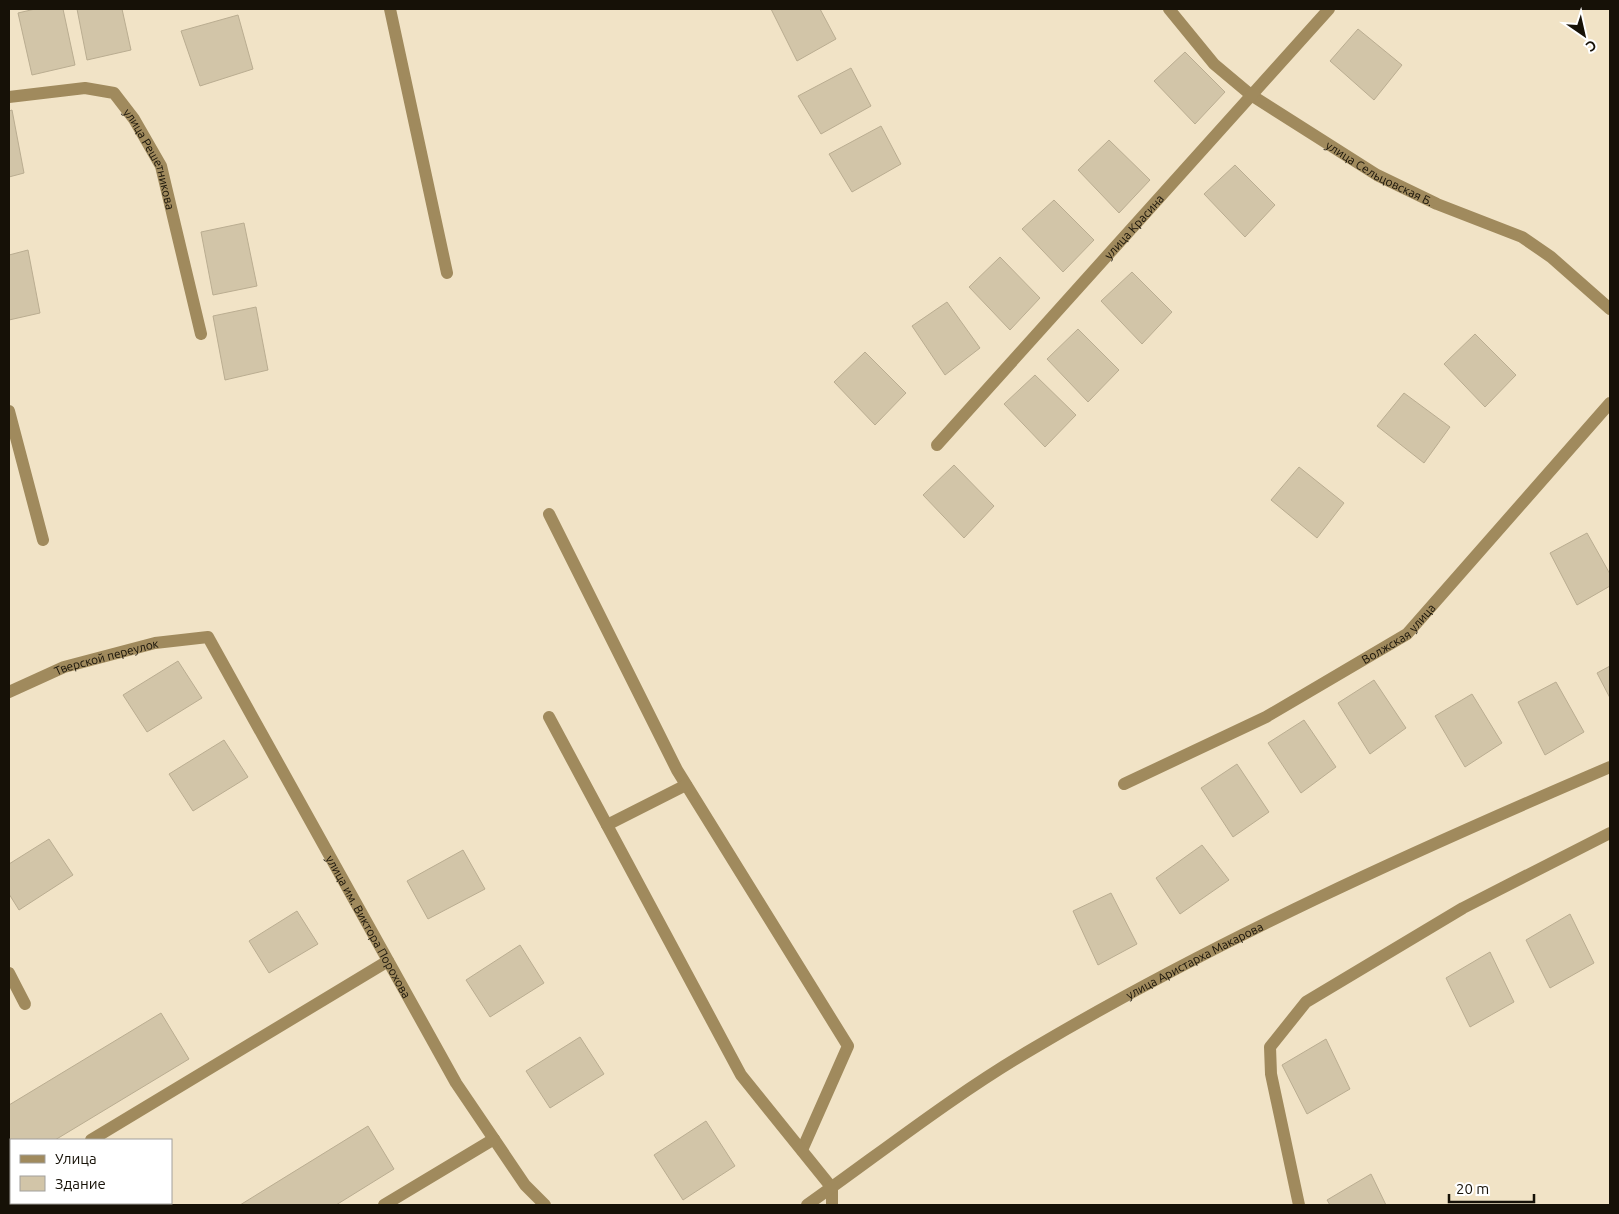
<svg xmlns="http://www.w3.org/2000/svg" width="1619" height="1214" font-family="Ubuntu,sans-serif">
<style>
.building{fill:#d2c5a8;stroke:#baad91}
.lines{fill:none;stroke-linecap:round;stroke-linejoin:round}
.minor{stroke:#a08a5d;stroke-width:12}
.labels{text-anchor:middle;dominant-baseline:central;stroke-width:4;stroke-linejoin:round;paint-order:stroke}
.street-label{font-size:12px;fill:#161107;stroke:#fff}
</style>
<rect width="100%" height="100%" fill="#f1e3c6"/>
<!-- building -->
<path class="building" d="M 35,9 L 63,9 L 75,65 L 32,75 L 18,13 Z
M 77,9 L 122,9 L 131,50 L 87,60 Z
M 771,9 L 820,9 L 836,39 L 797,61 Z
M 238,15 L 253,69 L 200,86 L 181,31 Z
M 1358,29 L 1402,65 L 1374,100 L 1330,61 Z
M 1185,52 L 1225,92 L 1195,124 L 1154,81 Z
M 851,68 L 871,106 L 821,134 L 798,96 Z
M 12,110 L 24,173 L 9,177 L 9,111 Z
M 881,126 L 901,164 L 852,192 L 829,154 Z
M 1109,140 L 1150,180 L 1119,213 L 1078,170 Z
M 1235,165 L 1275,205 L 1245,237 L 1204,194 Z
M 1054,200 L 1094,240 L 1063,272 L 1022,229 Z
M 244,223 L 257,286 L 213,295 L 201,232 Z
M 28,250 L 40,313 L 9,320 L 9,255 Z
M 1000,257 L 1040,298 L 1010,330 L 969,287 Z
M 1132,272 L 1172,312 L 1142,344 L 1101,301 Z
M 947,302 L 980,348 L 945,375 L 912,326 Z
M 256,307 L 268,370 L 225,380 L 213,316 Z
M 1078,329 L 1119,370 L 1088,402 L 1047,359 Z
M 1475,334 L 1516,375 L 1485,407 L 1444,364 Z
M 865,352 L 906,393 L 875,425 L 834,382 Z
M 1035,375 L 1076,415 L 1045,447 L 1004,404 Z
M 1404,393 L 1450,427 L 1424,463 L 1377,426 Z
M 954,465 L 994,506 L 964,538 L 923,495 Z
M 1299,467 L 1344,503 L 1317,538 L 1271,500 Z
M 1587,533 L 1610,574 L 1610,586 L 1577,605 L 1550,553 Z
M 178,661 L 202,698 L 147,732 L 123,695 Z
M 1610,666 L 1610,698 L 1597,673 Z
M 1374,680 L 1406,728 L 1370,754 L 1338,703 Z
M 1556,682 L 1584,732 L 1545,755 L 1518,702 Z
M 1472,694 L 1502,743 L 1465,767 L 1435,716 Z
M 1304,720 L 1336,767 L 1301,793 L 1268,743 Z
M 224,740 L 248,777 L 193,811 L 169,774 Z
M 1237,764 L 1269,812 L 1233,837 L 1201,788 Z
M 49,839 L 73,875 L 19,910 L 9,894 L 9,864 Z
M 1202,845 L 1229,880 L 1180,914 L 1156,878 Z
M 463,850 L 485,889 L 428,919 L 407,881 Z
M 1111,893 L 1137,944 L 1098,965 L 1073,911 Z
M 297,911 L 318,944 L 269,973 L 249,941 Z
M 1570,914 L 1594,963 L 1550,988 L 1526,940 Z
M 520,945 L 544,983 L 490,1017 L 466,980 Z
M 1490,952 L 1514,1002 L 1470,1027 L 1446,978 Z
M 161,1013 L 189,1059 L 55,1140 L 11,1140 L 11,1167 L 9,1168 L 9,1105 Z
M 580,1037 L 604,1074 L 550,1108 L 526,1071 Z
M 1326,1039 L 1350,1089 L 1307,1114 L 1282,1065 Z
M 706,1121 L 735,1166 L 683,1200 L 654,1155 Z
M 368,1126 L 394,1169 L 336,1205 L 240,1205 Z
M 1371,1174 L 1386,1205 L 1330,1205 L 1327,1200 Z"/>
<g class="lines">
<!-- minor -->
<g class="minor">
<path d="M 390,9 L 447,273"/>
<path id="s1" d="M 1169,9 L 1214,64 L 1251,95 L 1377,175 L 1437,204 L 1522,237 L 1551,257 L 1610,309"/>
<path id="s2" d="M 9,97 L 85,88 L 114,93 L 134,119 L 161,166 L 201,334"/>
<path d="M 9,411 L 43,540"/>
<path id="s3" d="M 937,445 L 1329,9"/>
<path d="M 549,514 L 677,770 L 848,1046 L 802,1150"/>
<path id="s4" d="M 9,692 L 64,667 L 155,643 L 208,637 L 456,1083 L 525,1185 L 545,1205"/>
<path d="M 549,717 L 741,1075 L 832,1188 L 832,1205"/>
<path id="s5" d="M 1124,784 L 1266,717 L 1407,634 L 1610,403"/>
<path d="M 607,825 L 686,785"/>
<path d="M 9,973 L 25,1004"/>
<path d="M 91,1140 L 388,961"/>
<path d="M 9,1190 L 11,1188"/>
<path d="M 384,1205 L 494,1139"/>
<path id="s6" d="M 807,1205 C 882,1152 955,1094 1034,1048 C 1218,939 1414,851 1610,767"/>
<path d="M 1299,1205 L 1271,1074 L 1270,1047 L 1306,1002 L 1463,908 L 1610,833"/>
</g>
</g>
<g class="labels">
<!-- street labels -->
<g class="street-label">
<text stroke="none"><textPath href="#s2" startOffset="182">улица Решетникова</textPath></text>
<text stroke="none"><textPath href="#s1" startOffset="270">улица Сельцовская Б.</textPath></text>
<text stroke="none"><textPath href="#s3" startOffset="294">улица Красина</textPath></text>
<text stroke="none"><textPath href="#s5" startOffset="314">Волжская улица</textPath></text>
<text stroke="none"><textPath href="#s4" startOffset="104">Тверской переулок</textPath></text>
<text stroke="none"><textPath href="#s4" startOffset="539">улица им. Виктора Порохова</textPath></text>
<text stroke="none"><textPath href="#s6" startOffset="459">улица Аристарха Макарова</textPath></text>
</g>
</g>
<!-- border -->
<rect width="1619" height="1214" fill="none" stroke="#161107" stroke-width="20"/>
<!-- legend -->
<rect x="10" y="1139" width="162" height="65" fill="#ffffff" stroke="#a2a09c"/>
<rect x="20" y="1155" width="25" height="8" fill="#a08a5d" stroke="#a2a09c"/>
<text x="55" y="1164" font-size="15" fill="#161107">Улица</text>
<rect x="20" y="1176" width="25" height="15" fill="#d2c5a8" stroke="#a2a09c"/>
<text x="55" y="1189" font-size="15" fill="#161107">Здание</text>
<!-- north arrow -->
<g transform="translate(1584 35) rotate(146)" stroke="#ffffff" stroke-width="4" paint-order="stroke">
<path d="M0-4L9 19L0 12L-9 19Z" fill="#161107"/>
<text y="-8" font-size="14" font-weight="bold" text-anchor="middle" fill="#161107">С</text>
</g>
<!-- scale -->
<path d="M1449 1194v8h85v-8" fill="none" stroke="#161107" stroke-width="2.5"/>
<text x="1456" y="1194" font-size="15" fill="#161107" stroke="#ffffff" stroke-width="4" paint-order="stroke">20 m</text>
</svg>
